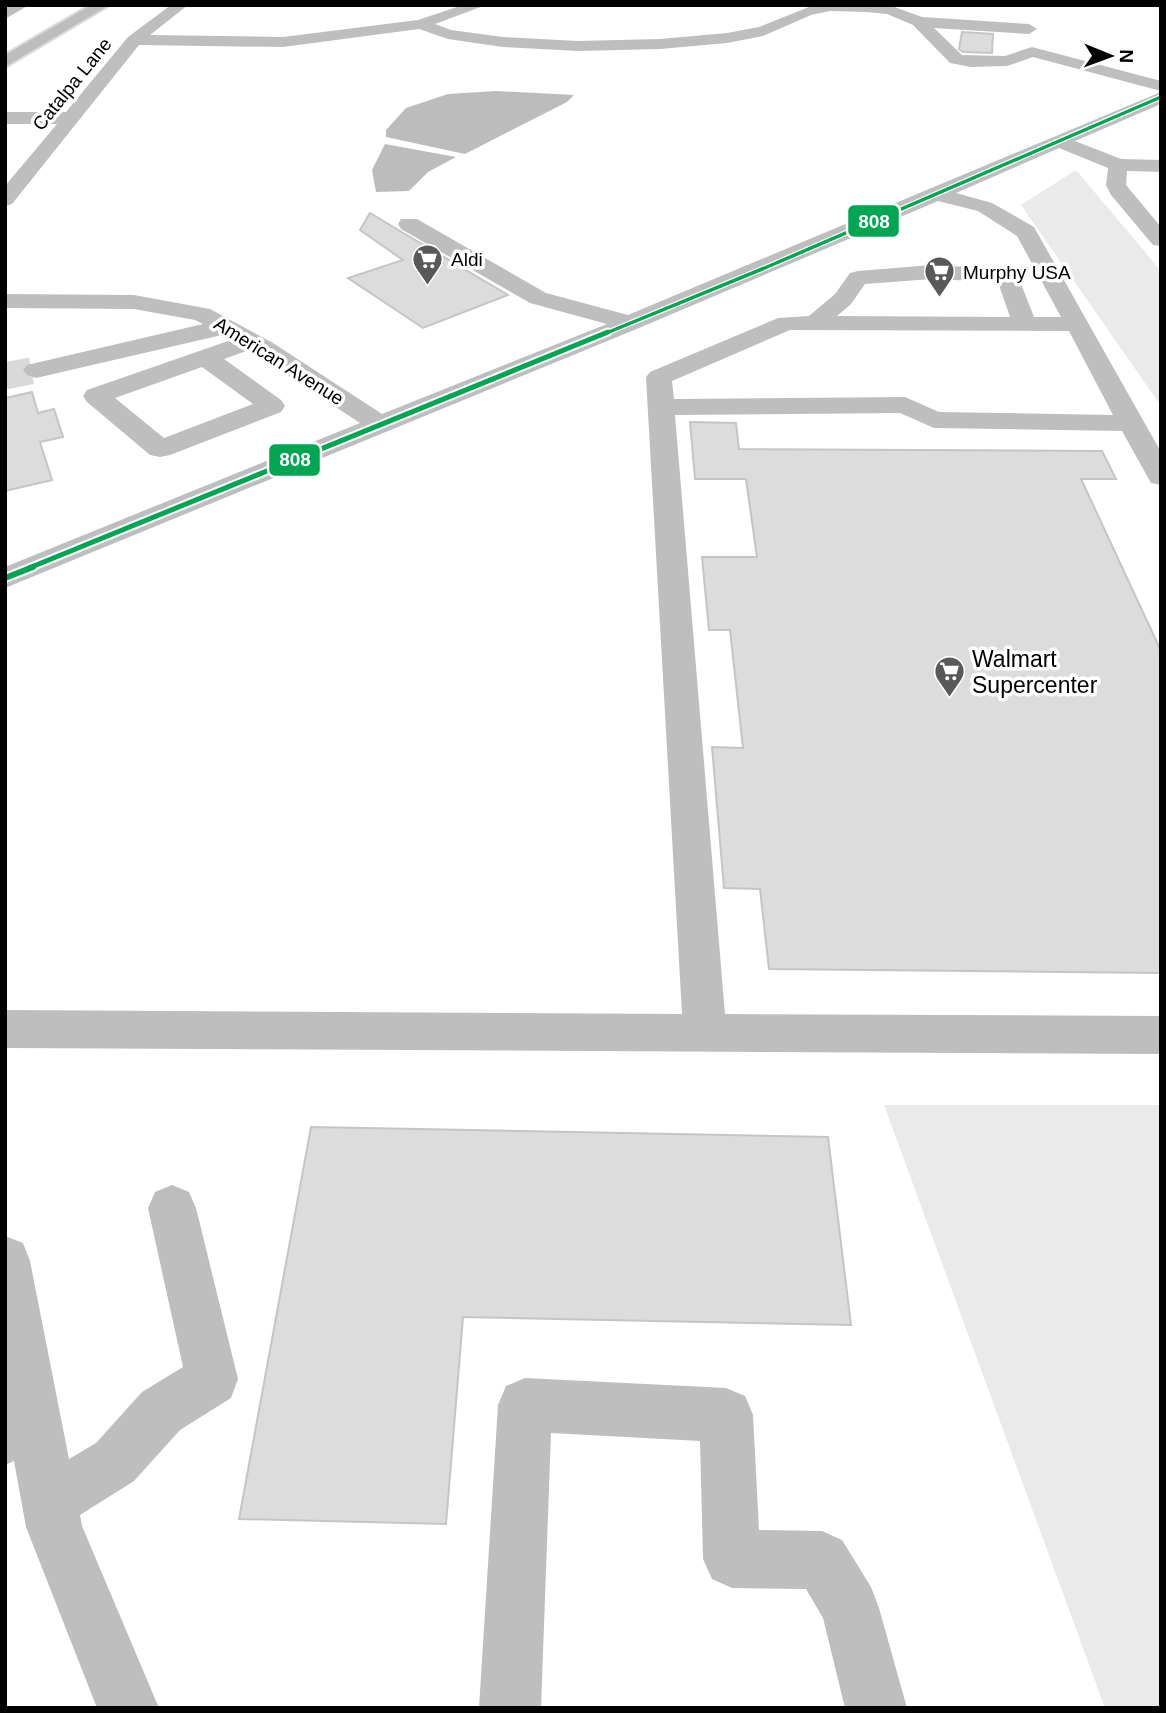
<svg xmlns="http://www.w3.org/2000/svg" width="1166" height="1713" font-family="Helvetica,sans-serif">
<style>
.green{fill:#eaeaea}
.water{fill:#bcbcbc}
.building{fill:#dcdcdc;stroke:#c5c5c5;stroke-width:2}
.lines{fill:none;stroke-linecap:round;stroke-linejoin:round}
.minor-tunnel{stroke:#d9d9d9;stroke-width:27;stroke-dasharray:27 14;stroke-linecap:butt}
.major-casing{stroke:#dbdbdb;stroke-width:4}
.minor{fill:#bebebe;fill-rule:evenodd}
.major{fill:#bdbdbd;fill-rule:evenodd}
.bus-1-far2-casing{stroke:#fff;stroke-width:6}
.bus-1-far1-casing{stroke:#fff;stroke-width:9}
.bus-1-casing{stroke:#fff;stroke-width:10}
.bus-1-far2{stroke:#00a651;stroke-width:3.5}
.bus-1-far1{stroke:#00a651;stroke-width:5}
.bus-1{stroke:#00a651;stroke-width:6}
.labels{text-anchor:middle;dominant-baseline:central;stroke-width:7;stroke-linejoin:round;paint-order:stroke}
.far-street-label{font-size:19px;fill:#000;stroke:#fff}
.far-poi-label{font-size:19px;fill:#000;stroke:#fff;text-anchor:start}
.poi-label{font-size:23px;fill:#000;stroke:#fff;text-anchor:start}
.line-badge{stroke:#fff;stroke-width:2.5}
.badge-label{font-size:19px;text-anchor:middle;font-weight:bold;fill:#fff}
</style>
<rect width="100%" height="100%" fill="#fff"/>
<!-- green -->
<path class="green" d="M 1076,170 L 1161,271 L 1161,406 L 1021,205 Z
M 884,1105 L 1161,1105 L 1161,1708 L 1105,1708 Z"/>
<!-- water -->
<path class="water" d="M 496,91 L 574,95 L 567,102 L 465,154 L 386,137 L 386,130 L 406,108 L 448,94 Z
M 385,144 L 456,157 L 428,172 L 409,191 L 376,192 L 372,170 Z"/>
<!-- building -->
<path class="building" d="M 962,32 L 993,34 L 992,53 L 963,52 L 959,49 Z
M 370,213 L 400,231 L 508,295 L 423,328 L 348,278 L 403,260 L 360,230 Z
M 32,392 L 38,413 L 54,409 L 63,437 L 40,442 L 52,480 L 5,491 L 5,398 Z
M 690,422 L 736,423 L 739,449 L 1102,451 L 1116,479 L 1081,479 L 1161,651 L 1161,973 L 769,969 L 760,889 L 724,888 L 712,747 L 743,748 L 730,630 L 709,630 L 702,557 L 757,557 L 746,479 L 695,479 Z
M 311,1127 L 828,1137 L 851,1325 L 463,1317 L 446,1524 L 239,1519 Z"/>
<g class="lines">
<!-- minor-tunnel -->
<path class="minor-tunnel" d="M 5,376 L 36,370"/>
<defs>
<path id="major" d="M 91,5 L 109,5 L 5,67 L 5,55 Z"/>
</defs>
<!-- major casing -->
<use href="#major" class="major-casing"/>
<!-- minor -->
<path class="minor" d="M 10,5 L 29,5 L 5,19 L 5,8 Z
M 171,5 L 188,5 L 150,35 L 283,37 L 418,20 L 463,5 L 486,5 L 435,24 L 451,30 L 503,37 L 578,41 L 660,39 L 727,33 L 759,27 L 814,5 L 889,5 L 922,17 L 1029,24 L 1037,29 L 1029,34 L 934,28 L 962,55 L 1005,56 L 1032,47 L 1161,81 L 1161,91 L 1033,57 L 1007,66 L 971,67 L 950,63 L 913,25 L 887,14 L 866,12 L 830,11 L 811,15 L 763,36 L 727,43 L 660,49 L 578,51 L 503,47 L 448,39 L 419,29 L 283,47 L 139,45 L 12,204 L 5,206 L 5,186 L 57,124 L 5,124 L 5,112 L 66,112 L 128,37 Z
M 1161,92 L 1161,104 L 1075,141 L 1121,159 L 1161,160 L 1161,172 L 1127,171 L 1126,185 L 1161,227 L 1161,246 L 1153,245 L 1111,195 L 1106,185 L 1108,168 L 1059,148 L 956,193 L 992,203 L 1034,227 L 1161,452 L 1161,485 L 1151,483 L 1122,431 L 934,428 L 900,413 L 675,415 L 725,1014 L 1161,1016 L 1161,1054 L 5,1048 L 5,1010 L 682,1014 L 646,377 L 650,372 L 778,318 L 809,316 L 835,294 L 850,273 L 858,271 L 932,265 L 1007,269 L 1015,271 L 1018,276 L 1034,317 L 1061,317 L 1017,236 L 978,211 L 938,201 L 639,328 L 5,588 L 5,567 L 360,423 L 249,350 L 224,359 L 281,400 L 285,406 L 281,412 L 170,455 L 160,457 L 150,455 L 87,402 L 83,396 L 87,390 L 231,340 L 222,335 L 36,378 L 27,375 L 23,370 L 27,365 L 203,324 L 195,320 L 134,309 L 5,308 L 5,294 L 134,295 L 210,309 L 273,343 L 382,414 L 607,324 L 530,303 L 401,229 L 398,224 L 401,219 L 417,219 L 546,293 L 628,315 ZM 932,279 L 998,282 L 1010,317 L 837,316 L 851,304 L 865,284 ZM 790,330 L 1069,331 L 1113,415 L 939,412 L 905,397 L 674,399 L 672,381 ZM 202,367 L 253,404 L 164,438 L 115,398 Z
M 172,1185 L 189,1192 L 196,1208 L 238,1379 L 231,1398 L 180,1430 L 134,1481 L 80,1515 L 82,1526 L 159,1708 L 97,1708 L 26,1527 L 14,1461 L 5,1465 L 5,1236 L 23,1243 L 30,1261 L 69,1459 L 96,1443 L 142,1392 L 183,1367 L 148,1208 L 155,1192 Z
M 525,1378 L 726,1388 L 745,1396 L 753,1415 L 759,1530 L 822,1531 L 842,1540 L 871,1587 L 879,1608 L 907,1708 L 845,1708 L 823,1618 L 806,1589 L 732,1588 L 712,1579 L 703,1559 L 700,1441 L 551,1433 L 541,1708 L 479,1708 L 498,1405 L 506,1386 Z"/>
<!-- major -->
<use href="#major" class="major"/>
<defs>
<path id="bus-1-far2" d="M 604,334 L 767,267 L 1161,97"/>
<path id="bus-1-far1" d="M 29,568 L 608,332"/>
<path id="bus-1" d="M 5,578 L 33,567"/>
</defs>
<!-- bus-1-far2 casing -->
<use href="#bus-1-far2" class="bus-1-far2-casing"/>
<!-- bus-1-far1 casing -->
<use href="#bus-1-far1" class="bus-1-far1-casing"/>
<!-- bus-1 casing -->
<use href="#bus-1" class="bus-1-casing"/>
<!-- bus-1-far2 -->
<use href="#bus-1-far2" class="bus-1-far2"/>
<!-- bus-1-far1 -->
<use href="#bus-1-far1" class="bus-1-far1"/>
<!-- bus-1 -->
<use href="#bus-1" class="bus-1"/>
</g>
<!-- icons -->
<defs>
<symbol id="supermarket-pin" viewBox="-11 -11 22 30"><path d="M0 17L-7.5 6A9.5 9.5 0 1 1 7.5 6Z" fill="#595959" stroke="#fff"/><path d="M-6-5.5h2.5l.6 2H6L4.5 2H-2.5L-4.4-4H-6ZM-1.5 3.2a1.3 1.3 0 1 0 .1 0ZM3 3.2a1.3 1.3 0 1 0 .1 0Z" fill="#fff"/></symbol>
</defs>
<g fill-rule="evenodd">
<use href="#supermarket-pin" x="410" y="242" width="35" height="47"/>
<use href="#supermarket-pin" x="922" y="254" width="35" height="47"/>
<use href="#supermarket-pin" x="932" y="654" width="35" height="47"/>
</g>
<g class="labels">
<!-- far-street labels -->
<g class="far-street-label">
<text transform="translate(72 84) rotate(-51)">Catalpa Lane</text>
<text transform="translate(279 361) rotate(32)">American Avenue</text>
</g>
<!-- far-poi labels -->
<g class="far-poi-label">
<text x="451" y="259">Aldi</text>
<text x="963" y="272">Murphy USA</text>
</g>
<!-- poi labels -->
<g class="poi-label">
<text x="972" y="659">Walmart<tspan x="972" dy="26">Supercenter</tspan></text>
</g>
</g>
<g class="line-badge">
<rect x="847" y="204" width="53" height="34" rx="7" fill="#00a651"/>
<rect x="268" y="443" width="53" height="34" rx="7" fill="#00a651"/>
</g>
<g class="badge-label">
<text x="874" y="228">808</text>
<text x="295" y="466">808</text>
</g>
<!-- border -->
<rect width="1166" height="1713" fill="none" stroke="#000000" stroke-width="14"/>
<!-- north arrow -->
<g transform="translate(1110 56) rotate(91)" stroke="#ffffff" stroke-width="5" paint-order="stroke">
<path d="M0-5L12 26L0 18L-12 26Z" fill="#000000"/>
<text y="-10" font-size="19" font-weight="bold" text-anchor="middle" fill="#000000">N</text>
</g>
</svg>
